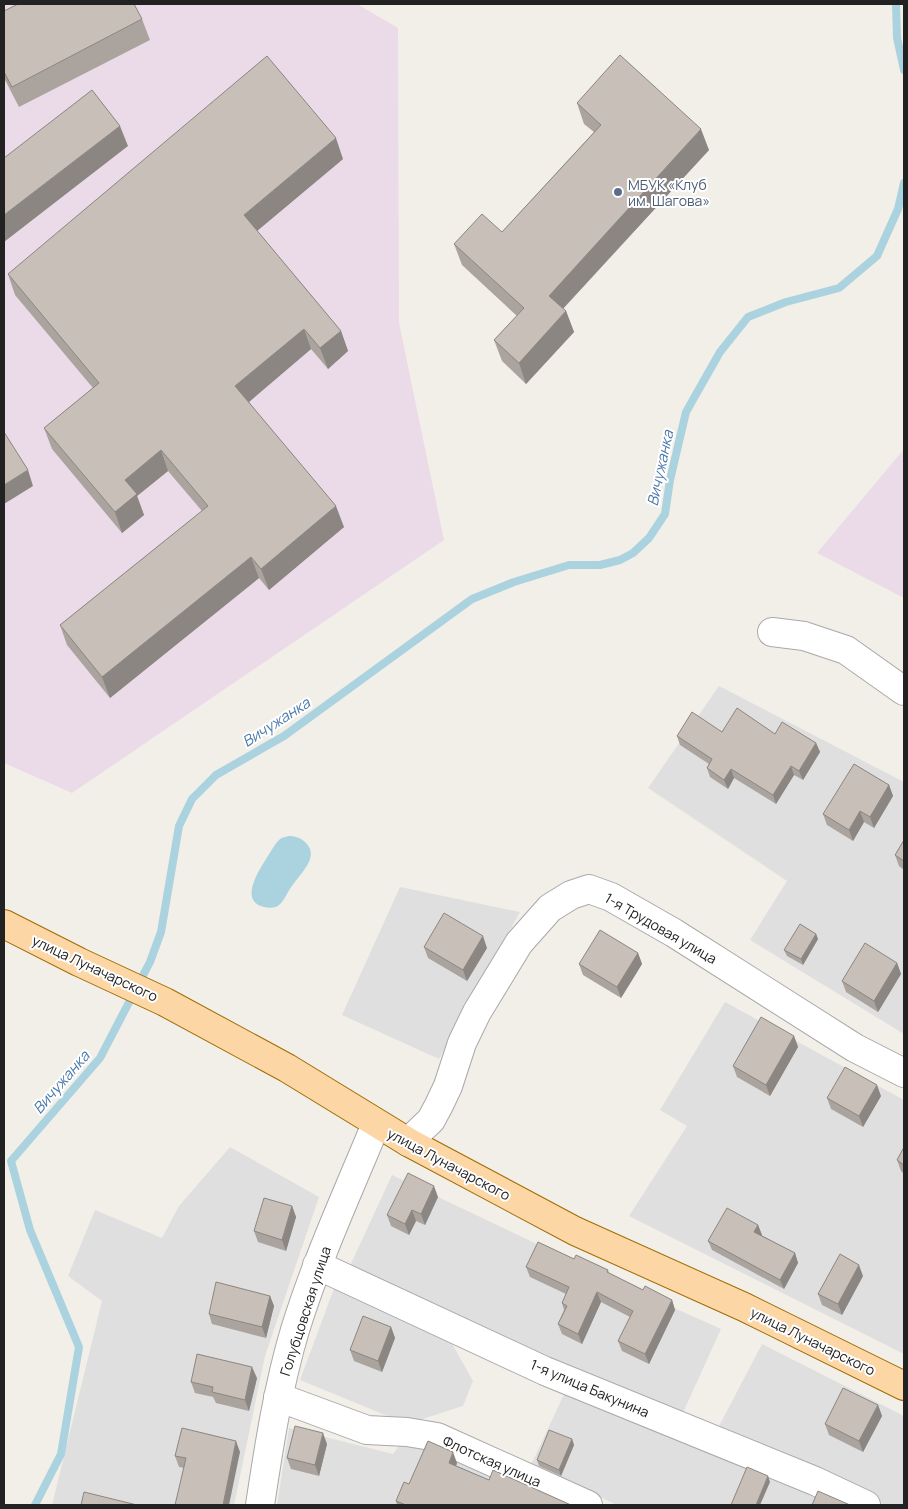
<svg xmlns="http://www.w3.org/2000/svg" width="908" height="1509" font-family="Manrope,sans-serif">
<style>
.residential{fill:#e0dfdf}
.industrial{fill:#ebdbe8}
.water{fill:#aad3df}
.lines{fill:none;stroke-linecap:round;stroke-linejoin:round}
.stream{stroke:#aad3df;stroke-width:8}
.minor-casing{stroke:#a9a9a9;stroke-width:30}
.major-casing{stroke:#a06b00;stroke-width:30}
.minor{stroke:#fff;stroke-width:28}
.major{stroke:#fcd6a4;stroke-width:28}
.wall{fill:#aba49e}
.shaded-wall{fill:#8b8681}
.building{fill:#c7bfb8;stroke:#8b8681}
.service-dot{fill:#5c6f8a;stroke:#fff;stroke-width:2}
.labels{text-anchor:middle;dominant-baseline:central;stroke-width:4;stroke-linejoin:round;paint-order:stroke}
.service-label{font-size:14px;fill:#4e5e75;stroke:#fff;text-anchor:start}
.street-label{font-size:14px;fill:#222;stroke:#fff}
.water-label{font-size:15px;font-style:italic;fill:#4a7aab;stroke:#fff}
</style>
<rect width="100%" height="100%" fill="#f2efe9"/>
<!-- residential -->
<path class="residential" d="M 719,686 L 904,782 L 904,1034 L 750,940 L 787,881 L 648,788 Z
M 400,887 L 520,912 L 439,1059 L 342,1015 Z
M 725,1002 L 904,1100 L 904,1354 L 629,1216 L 687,1126 L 660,1110 Z
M 230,1147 L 319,1197 L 265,1356 L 234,1505 L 52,1505 L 102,1301 L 68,1276 L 95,1210 L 162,1238 L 179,1206 Z
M 392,1175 L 621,1284 L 721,1329 L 681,1417 L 580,1375 L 349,1268 Z
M 336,1283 L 446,1333 L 473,1381 L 463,1406 L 407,1424 L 300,1380 Z
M 762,1344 L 904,1416 L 904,1505 L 885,1505 L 718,1428 Z
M 566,1390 L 847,1505 L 617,1505 L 531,1465 Z
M 289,1428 L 393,1454 L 404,1439 L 531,1494 L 568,1505 L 277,1505 Z"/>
<!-- industrial -->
<path class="industrial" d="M 4,4 L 357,4 L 398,28 L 399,323 L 444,540 L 72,793 L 4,763 Z
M 904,449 L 904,598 L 817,553 Z"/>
<!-- water -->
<path class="water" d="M 289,836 C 296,836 301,838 306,843 C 320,857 300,874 292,886 C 287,892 284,903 276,907 C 272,908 268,908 264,907 C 239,901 258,872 266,859 C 270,853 274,845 279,840 C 282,837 285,837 289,836 Z"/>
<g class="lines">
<!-- stream -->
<path class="stream" d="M 896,4 L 897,38 L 904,70
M 35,1505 L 61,1454 L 79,1347 L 30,1230 L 11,1161 L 100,1058 L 150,962 L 161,932 L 179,826 L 192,799 L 216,775 L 284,736 L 472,599 L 514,582 L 569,565 L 600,565 L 620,560 L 633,553 L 649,538 L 665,514 L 670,480 L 686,412 L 720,352 L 748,317 L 786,302 L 839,288 L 877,256 L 898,209 L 904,183"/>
<defs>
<path id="minor" d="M 772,632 L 804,636 L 846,650 L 904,691
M 408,1142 L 431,1120 L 439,1105 L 448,1086 L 462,1043 L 477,1012 L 519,943 L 550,908 L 571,895 L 589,889 L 611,897 L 674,933 L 855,1048 L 904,1073
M 317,1265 L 545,1371 L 815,1481 L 866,1505
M 278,1397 L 367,1430 L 407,1432 L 437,1437 L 588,1505
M 260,1505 C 269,1446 278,1387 295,1330 C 317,1259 348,1192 376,1124"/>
<path id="major" d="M 4,924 L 79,962 L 165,1002 L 287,1068 L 408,1142 L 575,1231 L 744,1307 L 904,1386"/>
</defs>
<!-- minor casing -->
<use href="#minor" class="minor-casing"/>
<!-- major casing -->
<use href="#major" class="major-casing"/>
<!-- minor -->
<use href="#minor" class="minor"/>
<!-- major -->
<use href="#major" class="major"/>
</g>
<!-- wall -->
<path class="wall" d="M 4,11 L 142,19 L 150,40 L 19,107 L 4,78 Z
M 577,103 L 709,150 L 563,309 L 566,311 L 574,332 L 526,384 L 502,361 L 494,340 L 517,316 L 462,265 L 454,244 L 502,232 L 594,132 L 584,124 Z
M 343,159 L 257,231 L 341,331 L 348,351 L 328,369 L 311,349 L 249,402 L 344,527 L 269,590 L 259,578 L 110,698 L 67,645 L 60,625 L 202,511 L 168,471 L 137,496 L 144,515 L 122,533 L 52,449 L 44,428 L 93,388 L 15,295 L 8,274 Z
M 722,732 L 775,734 L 816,743 L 820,752 L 803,780 L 794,775 L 776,804 L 734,778 L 728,789 L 710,777 L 707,768 L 709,764 L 680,745 L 677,736 Z
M 889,785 L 893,796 L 874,828 L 864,822 L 853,841 L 827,825 L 823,814 Z
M 904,840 L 904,870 L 899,866 L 895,855 Z
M 816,934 L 818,939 L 803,965 L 787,956 L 784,950 Z
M 424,947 L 487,948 L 467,981 L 428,958 Z
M 638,953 L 642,964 L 621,998 L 583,975 L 579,964 Z
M 897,963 L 901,974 L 878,1012 L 846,992 L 842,981 Z
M 794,1036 L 798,1047 L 770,1096 L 737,1077 L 733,1066 Z
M 881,1096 L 863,1127 L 831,1109 L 827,1098 Z
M 904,1147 L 904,1174 L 901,1171 L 897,1160 Z
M 438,1197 L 425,1225 L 416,1221 L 409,1235 L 391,1226 L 387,1215 Z
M 292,1206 L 296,1217 L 286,1251 L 258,1242 L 254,1231 Z
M 758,1225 L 762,1235 L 761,1235 L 795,1253 L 798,1263 L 784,1289 L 712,1250 L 708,1241 Z
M 574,1259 L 608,1270 L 609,1273 L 643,1290 L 672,1300 L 675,1310 L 649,1364 L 622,1351 L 618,1341 L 630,1317 L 601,1302 L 582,1344 L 562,1334 L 558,1324 L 564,1310 L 562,1303 L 566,1294 L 530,1277 L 526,1267 Z
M 863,1276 L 842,1315 L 822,1305 L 818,1294 Z
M 270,1296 L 274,1306 L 266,1338 L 212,1324 L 209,1314 Z
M 391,1327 L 395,1338 L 382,1372 L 354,1361 L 350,1350 Z
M 257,1378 L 249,1411 L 216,1403 L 213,1397 L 195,1393 L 191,1382 Z
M 878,1405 L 882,1416 L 863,1452 L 829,1435 L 825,1424 Z
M 572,1439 L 574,1445 L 561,1476 L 539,1466 L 537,1460 Z
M 327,1444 L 319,1476 L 291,1469 L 287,1458 Z
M 240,1452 L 184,1468 L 179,1467 L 175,1456 Z
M 457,1463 L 456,1466 L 489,1480 L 571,1505 L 397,1505 L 396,1501 L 409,1484 Z"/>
<!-- shaded-wall -->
<path class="shaded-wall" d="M 120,126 L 128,146 L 4,242 L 4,215 Z
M 701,129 L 709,150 L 556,316 L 549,296 Z
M 336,138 L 343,159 L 251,236 L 244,215 Z
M 566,311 L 574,332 L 526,384 L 519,363 Z
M 304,329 L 311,349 L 243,407 L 235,386 Z
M 341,331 L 348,351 L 328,369 L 320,348 Z
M 161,450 L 168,471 L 137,496 L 144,515 L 122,533 L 115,512 L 125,480 Z
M 28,470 L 33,486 L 4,504 L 4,485 Z
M 336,506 L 344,527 L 269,590 L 261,569 Z
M 251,557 L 259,578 L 110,698 L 102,677 Z
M 816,743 L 820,752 L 803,780 L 799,771 Z
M 791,766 L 794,775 L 776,804 L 773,795 Z
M 731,769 L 734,778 L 728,789 L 724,780 Z
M 889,785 L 893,796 L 874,828 L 870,817 Z
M 860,811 L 864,822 L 853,841 L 849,830 Z
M 816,934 L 818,939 L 803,965 L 801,959 Z
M 483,936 L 487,948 L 467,981 L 463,970 Z
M 638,953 L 642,964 L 621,998 L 617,987 Z
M 897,963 L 901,974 L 878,1012 L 874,1001 Z
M 794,1036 L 798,1047 L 770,1096 L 766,1085 Z
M 877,1085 L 881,1096 L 863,1127 L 859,1116 Z
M 434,1186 L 438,1197 L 425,1225 L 421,1214 Z
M 292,1206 L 296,1217 L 286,1251 L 282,1240 Z
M 412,1210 L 416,1221 L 409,1235 L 405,1224 Z
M 758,1225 L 762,1235 L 758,1241 L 754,1232 Z
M 795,1253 L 798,1263 L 784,1289 L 780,1280 Z
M 859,1265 L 863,1276 L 842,1315 L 838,1304 Z
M 597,1292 L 601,1302 L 582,1344 L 578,1334 Z
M 270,1296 L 274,1306 L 266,1338 L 262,1327 Z
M 672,1300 L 675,1310 L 649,1364 L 645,1354 Z
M 391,1327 L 395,1338 L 382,1372 L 378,1361 Z
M 252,1367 L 257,1378 L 249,1411 L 245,1400 Z
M 878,1405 L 882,1416 L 863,1452 L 859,1441 Z
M 323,1433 L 327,1444 L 319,1476 L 315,1465 Z
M 572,1439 L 574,1445 L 561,1476 L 559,1470 Z
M 236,1441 L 240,1452 L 229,1505 L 223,1505 Z
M 453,1452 L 457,1463 L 453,1474 L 449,1463 Z
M 768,1476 L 770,1482 L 760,1505 L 756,1505 Z"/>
<!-- building -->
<path class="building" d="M 18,4 L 134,4 L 142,19 L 12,87 L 4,72 L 4,11 Z
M 620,55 L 701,129 L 549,296 L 566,311 L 519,363 L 494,340 L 524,308 L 454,244 L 482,214 L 502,232 L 601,125 L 577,103 Z
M 267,56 L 336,138 L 244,215 L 341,331 L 320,348 L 304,329 L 235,386 L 336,506 L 261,569 L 251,557 L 102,677 L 60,625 L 208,506 L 161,450 L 125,480 L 137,494 L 115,512 L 44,428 L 99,383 L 8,274 Z
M 92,90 L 120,126 L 4,215 L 4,158 Z
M 4,432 L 28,470 L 4,485 Z
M 737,708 L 775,734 L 782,722 L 816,743 L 799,771 L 791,766 L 773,795 L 731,769 L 724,780 L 707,768 L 712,759 L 677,736 L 692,712 L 722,732 Z
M 854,764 L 889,785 L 870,817 L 860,811 L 849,830 L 823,814 Z
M 904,840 L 904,861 L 895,855 Z
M 444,913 L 483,936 L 463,970 L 424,947 Z
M 800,924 L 816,934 L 801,959 L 784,950 Z
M 600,930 L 638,953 L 617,987 L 579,964 Z
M 865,943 L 897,963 L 874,1001 L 842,981 Z
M 761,1017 L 794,1036 L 766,1085 L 733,1066 Z
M 845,1067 L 877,1085 L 859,1116 L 827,1098 Z
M 904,1147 L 904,1165 L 897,1160 Z
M 408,1173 L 434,1186 L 421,1214 L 412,1210 L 405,1224 L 387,1215 Z
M 264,1198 L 292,1206 L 282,1240 L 254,1231 Z
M 727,1208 L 758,1225 L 754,1232 L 795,1253 L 780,1280 L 708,1241 Z
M 538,1242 L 574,1259 L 576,1255 L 608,1270 L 607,1272 L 643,1290 L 645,1286 L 672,1300 L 645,1354 L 618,1341 L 633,1311 L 597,1292 L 578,1334 L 558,1324 L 567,1306 L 562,1303 L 569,1287 L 526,1267 Z
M 840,1254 L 859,1265 L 838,1304 L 818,1294 Z
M 216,1282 L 270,1296 L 262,1327 L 209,1314 Z
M 363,1316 L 391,1327 L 378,1361 L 350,1350 Z
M 197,1354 L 252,1367 L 245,1400 L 212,1392 L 213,1387 L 191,1382 Z
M 843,1388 L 878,1405 L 859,1441 L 825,1424 Z
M 295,1426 L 323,1433 L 315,1465 L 287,1458 Z
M 182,1428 L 236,1441 L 223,1505 L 175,1505 L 186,1458 L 175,1456 Z
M 549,1430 L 572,1439 L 559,1470 L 537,1460 Z
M 428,1441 L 453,1452 L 449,1463 L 489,1480 L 493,1470 L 571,1505 L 406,1505 L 396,1501 L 404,1482 L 409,1484 Z
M 747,1467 L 768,1476 L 756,1505 L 731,1505 Z
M 818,1491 L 850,1505 L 812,1505 Z
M 84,1492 L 137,1505 L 81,1505 Z"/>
<!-- markers -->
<circle class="service-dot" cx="618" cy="192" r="5"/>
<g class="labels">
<!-- service labels -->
<g class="service-label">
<text x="628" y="184">МБУК «Клуб<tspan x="628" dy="16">им. Шагова»</tspan></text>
</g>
<!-- street labels -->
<g class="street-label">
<text transform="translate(661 928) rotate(30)">1-я Трудовая улица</text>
<text transform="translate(95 968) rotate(25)">улица Луначарского</text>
<text transform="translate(449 1164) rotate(28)">улица Луначарского</text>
<text transform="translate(305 1311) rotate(-72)">Голубцовская улица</text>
<text transform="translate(813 1341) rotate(26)">улица Луначарского</text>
<text transform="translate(590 1388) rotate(23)">1-я улица Бакунина</text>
<text transform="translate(492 1461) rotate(24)">Флотская улица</text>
</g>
<!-- water labels -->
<g class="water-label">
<text transform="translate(660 468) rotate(-78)">Вичужанка</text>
<text transform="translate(276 722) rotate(-33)">Вичужанка</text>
<text transform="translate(61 1082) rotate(-49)">Вичужанка</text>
</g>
</g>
<!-- border -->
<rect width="908" height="1509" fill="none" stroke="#222222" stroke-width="10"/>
</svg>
